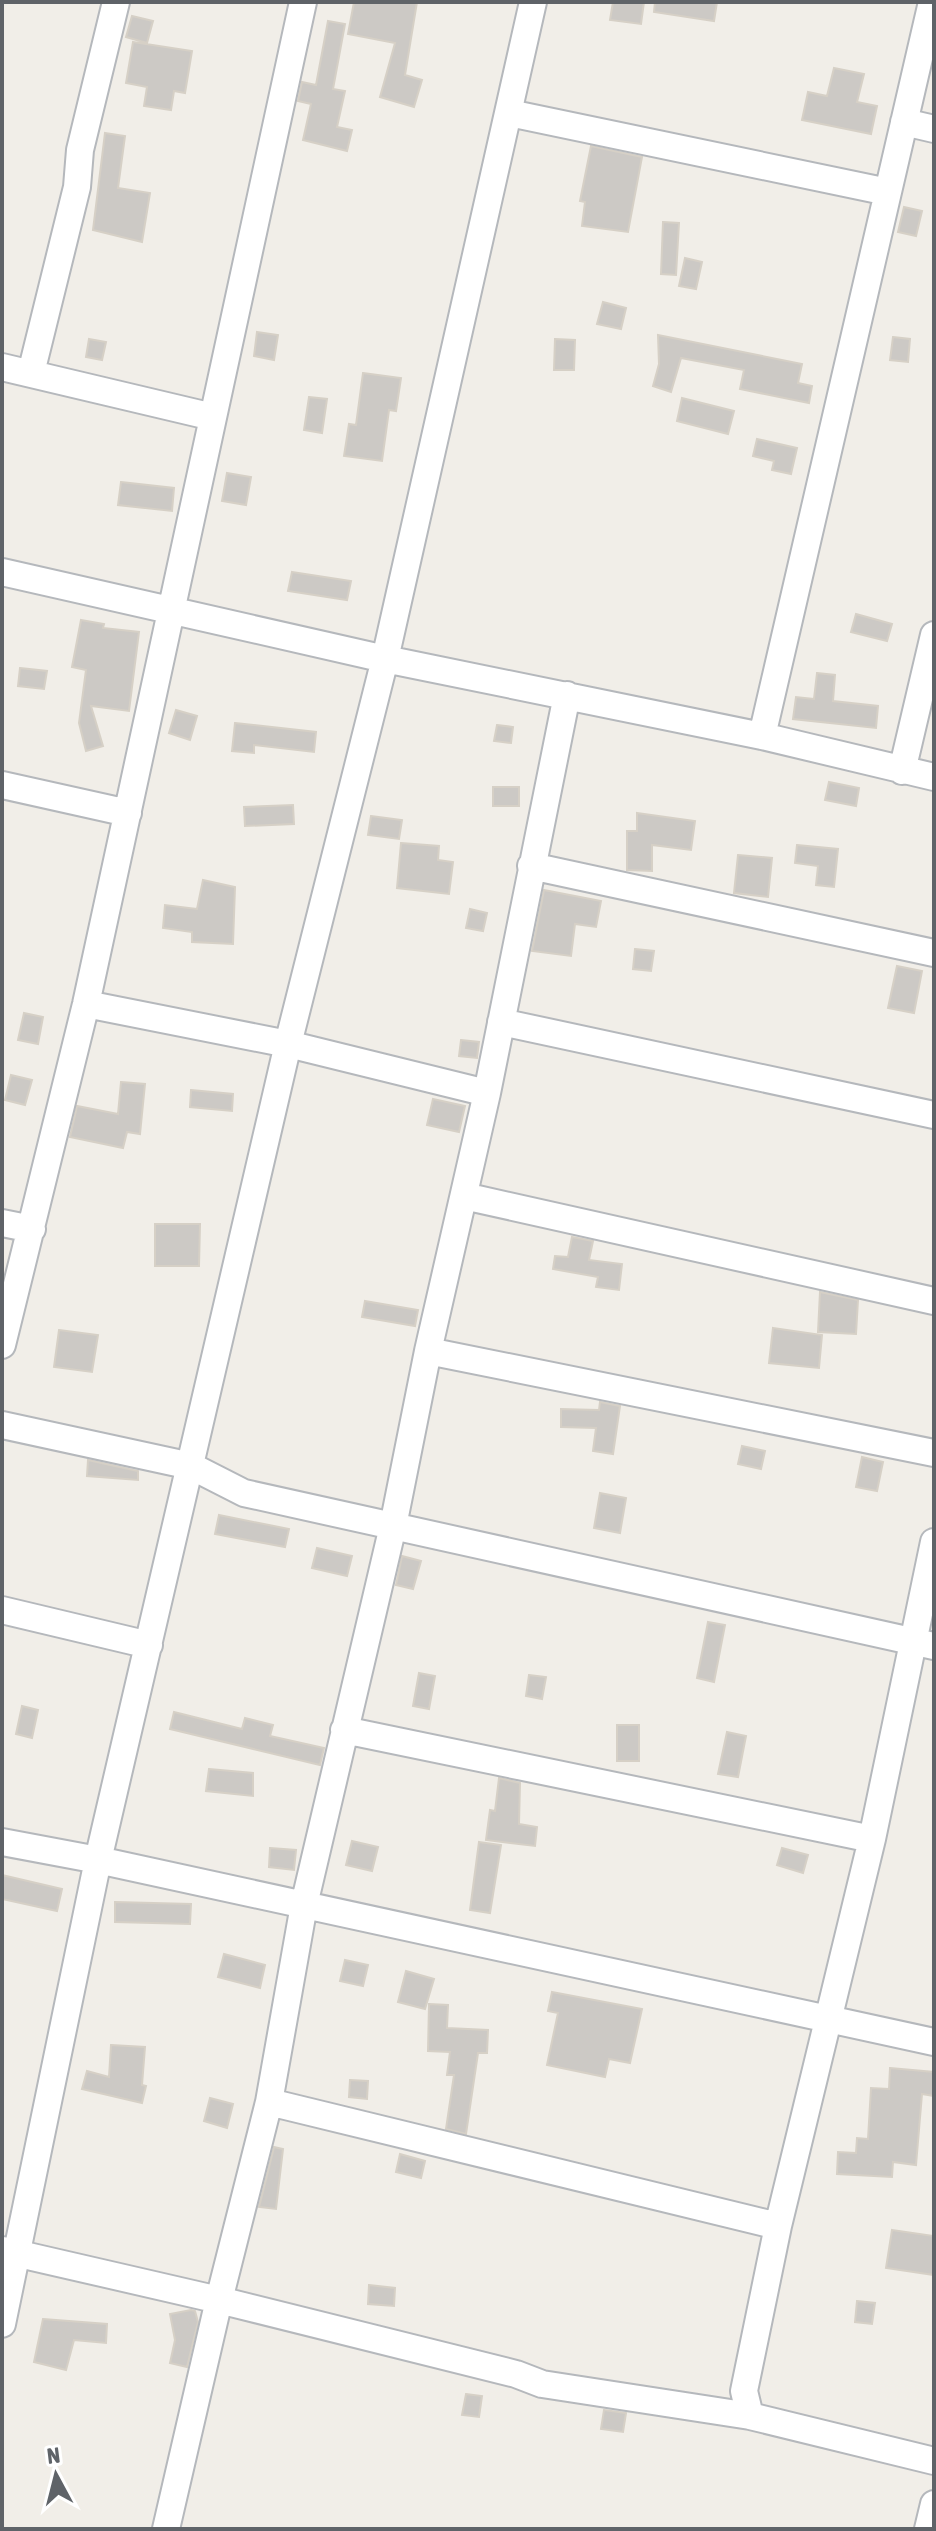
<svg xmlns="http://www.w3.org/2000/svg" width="936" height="2531" font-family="'Asap Condensed',sans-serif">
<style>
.building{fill:#ccc9c5;stroke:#d6d0c6;stroke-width:2}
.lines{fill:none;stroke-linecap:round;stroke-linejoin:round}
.minor-casing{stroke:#b5b8bc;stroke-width:30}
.minor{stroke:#fff;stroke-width:26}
</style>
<rect width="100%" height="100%" fill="#f1eee8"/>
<!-- building -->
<path class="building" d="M 354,2 L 417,2 L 405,75 L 422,80 L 414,107 L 380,97 L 395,43 L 348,34 Z
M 613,2 L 644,2 L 641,24 L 610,20 Z
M 655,2 L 717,2 L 714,21 L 654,12 Z
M 132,16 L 153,21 L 147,43 L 126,37 Z
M 328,21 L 345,24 L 333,89 L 345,91 L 337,127 L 352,130 L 347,151 L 303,140 L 311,104 L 298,101 L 302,82 L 316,85 Z
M 133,42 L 192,51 L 185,93 L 174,91 L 171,110 L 144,106 L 147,87 L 126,83 Z
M 834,68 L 864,74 L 857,102 L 877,106 L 871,134 L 802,120 L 808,92 L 827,96 Z
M 105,133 L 125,136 L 118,188 L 150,193 L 142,242 L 93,230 Z
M 591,146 L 642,157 L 628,232 L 582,226 L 585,202 L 580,201 Z
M 904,207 L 922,211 L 916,236 L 898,232 Z
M 663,222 L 679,223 L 676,275 L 661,274 Z
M 685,258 L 702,262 L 696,289 L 679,286 Z
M 603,302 L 626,308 L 621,329 L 597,324 Z
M 257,332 L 278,335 L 274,360 L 254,356 Z
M 658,335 L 802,364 L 798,383 L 812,386 L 809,403 L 740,389 L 744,370 L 681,358 L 671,392 L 653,386 L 659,364 Z
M 893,337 L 910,339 L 908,362 L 890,360 Z
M 89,339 L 106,342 L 102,360 L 86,357 Z
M 555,339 L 575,340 L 574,370 L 554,370 Z
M 363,373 L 401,378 L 396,411 L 389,410 L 382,461 L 344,456 L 349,424 L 356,425 Z
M 309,397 L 327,399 L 322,433 L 304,430 Z
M 682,398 L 734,411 L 728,434 L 677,421 Z
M 757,439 L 797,448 L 791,474 L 772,470 L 774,461 L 753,456 Z
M 227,473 L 251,477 L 246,505 L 222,501 Z
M 121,482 L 174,488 L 172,511 L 118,505 Z
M 292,572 L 351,581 L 347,600 L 288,591 Z
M 856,614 L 892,624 L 887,641 L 851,632 Z
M 81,620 L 104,624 L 103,628 L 139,632 L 129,711 L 91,706 L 103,746 L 86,751 L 79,723 L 86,670 L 72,667 Z
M 20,668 L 47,671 L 44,689 L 18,686 Z
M 817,673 L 835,675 L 833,701 L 878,706 L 876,728 L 793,719 L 796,697 L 814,699 Z
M 176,710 L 197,716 L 190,740 L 169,733 Z
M 235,723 L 316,732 L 314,752 L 254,745 L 254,753 L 232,751 Z
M 497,725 L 513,727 L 511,743 L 494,741 Z
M 829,782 L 859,788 L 856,806 L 825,800 Z
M 493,787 L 519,787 L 519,806 L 493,806 Z
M 293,805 L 294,824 L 245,826 L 244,807 Z
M 637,813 L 695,821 L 691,850 L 652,845 L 652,871 L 627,870 L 627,831 L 637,831 Z
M 371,816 L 402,820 L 399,839 L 368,835 Z
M 401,843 L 439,846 L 438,860 L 453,862 L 449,894 L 397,888 Z
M 797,845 L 838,849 L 834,887 L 816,885 L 818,866 L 795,863 Z
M 738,855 L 772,858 L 768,897 L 734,893 Z
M 203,880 L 235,887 L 233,944 L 192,942 L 192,932 L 163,928 L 165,905 L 197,909 Z
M 544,890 L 601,901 L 596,927 L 575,924 L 571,956 L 532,951 Z
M 470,909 L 487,913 L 483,931 L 466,928 Z
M 635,949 L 654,951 L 651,971 L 633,969 Z
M 897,966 L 922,971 L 914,1013 L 888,1008 Z
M 24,1013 L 43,1017 L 38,1044 L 18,1040 Z
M 461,1040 L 479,1042 L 477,1058 L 459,1056 Z
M 11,1075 L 32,1080 L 25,1105 L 5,1100 Z
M 121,1082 L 145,1084 L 140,1134 L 127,1132 L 123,1148 L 70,1137 L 77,1106 L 118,1114 Z
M 191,1090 L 233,1094 L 232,1111 L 190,1107 Z
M 433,1099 L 465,1106 L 459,1132 L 427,1125 Z
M 155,1224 L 200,1224 L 199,1266 L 155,1266 Z
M 572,1237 L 593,1241 L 589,1260 L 622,1264 L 619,1290 L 596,1287 L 598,1277 L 553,1269 L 555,1256 L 568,1257 Z
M 820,1292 L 858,1300 L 856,1334 L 818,1332 Z
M 365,1301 L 418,1310 L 415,1326 L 362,1317 Z
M 773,1328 L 822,1335 L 819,1368 L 769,1363 Z
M 59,1330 L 98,1335 L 92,1372 L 54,1367 Z
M 600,1402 L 620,1406 L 613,1454 L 593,1451 L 596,1428 L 561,1427 L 561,1409 L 599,1410 Z
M 742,1446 L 765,1451 L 761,1469 L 738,1464 Z
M 862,1457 L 883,1462 L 877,1491 L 856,1487 Z
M 88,1460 L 138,1471 L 138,1480 L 87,1476 Z
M 600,1493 L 626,1498 L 620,1533 L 594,1528 Z
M 219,1515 L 289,1529 L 285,1547 L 215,1534 Z
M 317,1548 L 352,1556 L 347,1576 L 312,1568 Z
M 402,1556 L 421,1561 L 413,1589 L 396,1585 Z
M 708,1622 L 725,1625 L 714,1682 L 697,1678 Z
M 419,1673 L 435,1676 L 429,1709 L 413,1706 Z
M 529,1675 L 546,1677 L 542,1699 L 526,1696 Z
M 22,1706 L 38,1710 L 32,1738 L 16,1734 Z
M 174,1712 L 242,1729 L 245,1718 L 273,1725 L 270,1736 L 324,1748 L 320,1765 L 170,1729 Z
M 617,1725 L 639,1725 L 639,1761 L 617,1761 Z
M 727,1732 L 746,1736 L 738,1777 L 718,1774 Z
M 209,1769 L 253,1773 L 253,1796 L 206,1791 Z
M 499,1778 L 520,1783 L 519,1824 L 537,1827 L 535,1846 L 486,1840 L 490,1810 L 495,1811 Z
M 352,1841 L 378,1847 L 372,1871 L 346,1865 Z
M 479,1842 L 501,1845 L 490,1913 L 470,1910 Z
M 270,1848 L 296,1850 L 294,1870 L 269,1867 Z
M 782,1848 L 808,1855 L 803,1873 L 777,1865 Z
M 2,1875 L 62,1889 L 57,1911 L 2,1899 Z
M 115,1902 L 191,1904 L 190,1924 L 115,1922 Z
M 224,1954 L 265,1965 L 260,1988 L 218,1977 Z
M 345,1960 L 368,1965 L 363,1986 L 340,1981 Z
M 406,1971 L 434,1979 L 425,2009 L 398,2002 Z
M 552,1992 L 642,2009 L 630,2063 L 609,2059 L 605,2077 L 547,2065 L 558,2013 L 548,2011 Z
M 429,2004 L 448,2005 L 447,2028 L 488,2030 L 487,2053 L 478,2053 L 466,2134 L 446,2129 L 454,2075 L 447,2075 L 450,2052 L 428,2051 Z
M 111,2045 L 145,2047 L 142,2085 L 146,2086 L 142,2103 L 82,2089 L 87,2071 L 109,2077 Z
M 890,2068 L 934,2072 L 934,2096 L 922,2094 L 916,2165 L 893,2162 L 892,2177 L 837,2174 L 838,2152 L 856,2153 L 857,2138 L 868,2139 L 871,2088 L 889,2089 Z
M 350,2080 L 368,2081 L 367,2099 L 349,2097 Z
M 210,2098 L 233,2104 L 227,2128 L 204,2121 Z
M 274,2147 L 283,2149 L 276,2209 L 259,2207 Z
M 400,2154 L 425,2161 L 421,2178 L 396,2172 Z
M 892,2230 L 934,2236 L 934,2275 L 886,2268 Z
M 369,2285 L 395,2288 L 394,2306 L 368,2304 Z
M 857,2301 L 875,2303 L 872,2324 L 855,2322 Z
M 191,2310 L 195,2311 L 198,2322 L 187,2367 L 170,2363 L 175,2340 L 170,2314 Z
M 43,2319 L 107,2324 L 106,2343 L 74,2340 L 66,2370 L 34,2362 Z
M 466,2394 L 482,2396 L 479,2417 L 462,2415 Z
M 604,2410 L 626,2413 L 623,2432 L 601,2429 Z"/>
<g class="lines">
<defs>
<path id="minor" d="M 509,113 L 888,192
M 904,122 L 934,129
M 2,367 L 213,417
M 31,373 L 77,187 L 80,150 L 116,2
M 2,572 L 385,659 L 762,736 L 934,777
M 762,736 L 932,2
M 902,771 L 934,635
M 2,785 L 128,813
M 531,866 L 934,953
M 86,1004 L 288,1044 L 487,1093
M 501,1022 L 934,1115
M 464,1196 L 934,1301
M 2,1223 L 32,1229
M 2,1345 L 86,1004 L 303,2
M 428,1351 L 934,1453
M 2,1425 L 191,1466 L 244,1493 L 934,1646
M 2,1610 L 149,1645
M 344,1730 L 872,1839
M 2,1842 L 98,1860 L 934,2042
M 269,2102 L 778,2226
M 2,2250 L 219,2300 L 516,2374 L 542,2384 L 750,2416 L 744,2391 L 778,2226 L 872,1839 L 934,1542
M 2,2324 L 98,1860 L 288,1044 L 385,659 L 533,2
M 750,2416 L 934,2461
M 166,2529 L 219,2300 L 269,2102 L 304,1905 L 393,1526 L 428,1351 L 487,1093 L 567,695
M 928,2529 L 934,2504"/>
</defs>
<!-- minor casing -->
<use href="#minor" class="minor-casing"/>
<!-- minor -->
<use href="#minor" class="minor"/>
</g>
<!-- border -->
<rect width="936" height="2531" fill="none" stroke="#5f6368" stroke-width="8"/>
<!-- north arrow -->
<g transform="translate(56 2475) rotate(353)" stroke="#ffffff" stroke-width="6" paint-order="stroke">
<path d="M0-6L14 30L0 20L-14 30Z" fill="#5f6368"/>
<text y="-12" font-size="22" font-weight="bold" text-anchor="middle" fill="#5f6368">N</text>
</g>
</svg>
